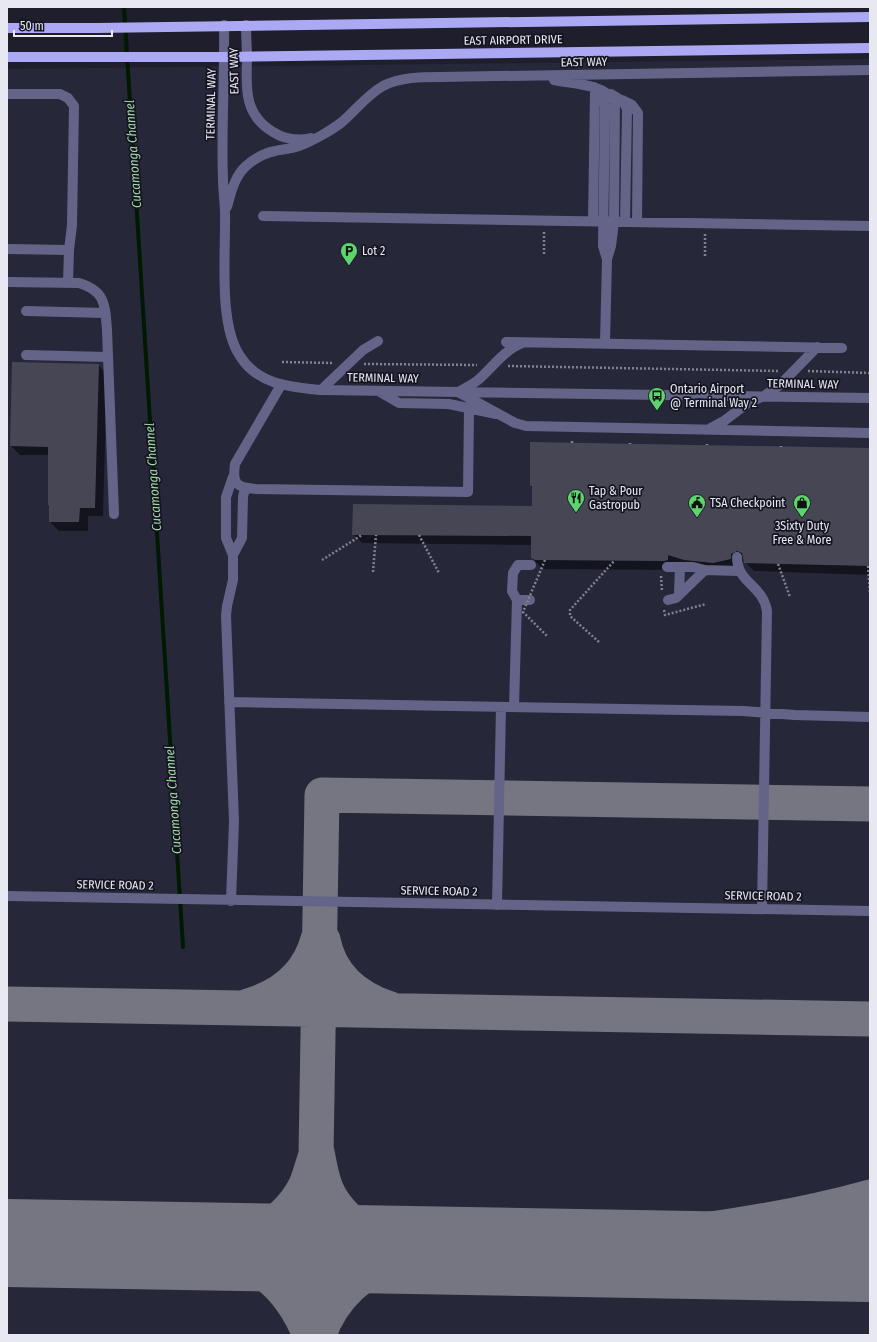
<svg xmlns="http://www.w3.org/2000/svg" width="877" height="1342" font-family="'Fira Sans Condensed',sans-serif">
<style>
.built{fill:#27273a}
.shadow{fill:#0007}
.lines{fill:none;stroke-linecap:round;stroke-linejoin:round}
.stream{stroke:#001901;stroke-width:4}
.taxiway{stroke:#767682;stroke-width:35}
.runway{stroke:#767682;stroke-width:88}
.building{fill:#464655}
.path{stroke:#82828e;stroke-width:2.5;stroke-dasharray:2 2;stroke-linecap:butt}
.minor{stroke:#646488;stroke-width:10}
.major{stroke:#aba9f3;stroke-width:10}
.path-bridge{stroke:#82828e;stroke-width:2.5;stroke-dasharray:2 2;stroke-linecap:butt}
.labels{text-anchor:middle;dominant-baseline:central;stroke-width:3.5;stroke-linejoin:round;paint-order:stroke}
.street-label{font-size:12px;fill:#e8e8f2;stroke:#151522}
.poi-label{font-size:12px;fill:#e8e8f2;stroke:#151522;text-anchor:start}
.water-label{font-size:13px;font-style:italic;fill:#9ed7a2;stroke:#151522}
</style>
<rect width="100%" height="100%" fill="#1e1e2c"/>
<!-- built -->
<path class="built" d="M 870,59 L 870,1335 L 7,1335 L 7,69 Z"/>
<!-- shadow -->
<path class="shadow" d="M 98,365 L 107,374 L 103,516 L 88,516 L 88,531 L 59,531 L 50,522 L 49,505 L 49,455 L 20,455 L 11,446 Z
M 870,449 L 870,575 L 754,571 L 745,562 L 745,560 L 740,563 L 739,568 L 673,570 L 545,569 L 541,567 L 532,558 L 532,545 L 362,543 L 353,534 L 533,507 L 533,488 L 531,486 Z"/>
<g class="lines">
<!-- stream -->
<path class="stream" d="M 124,7 L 183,947"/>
<!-- taxiway -->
<path class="taxiway" d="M 323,940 C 330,977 356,998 390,1009
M 7,1004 L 870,1019
M 248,1006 C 282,996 309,974 318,939
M 199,1247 C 216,1244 235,1243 251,1237 C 274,1227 295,1208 306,1185 C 310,1175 313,1163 317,1152 C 320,1167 322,1184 330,1197 C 341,1216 362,1234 383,1241 C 397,1245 412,1247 426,1250
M 203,1248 C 258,1261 288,1282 310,1335
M 313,1335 L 322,795 L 870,804
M 319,1335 C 331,1298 364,1267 401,1257 C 427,1249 455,1250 482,1248 C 511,1247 540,1245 569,1243 C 671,1236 772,1224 870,1197"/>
<!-- runway -->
<path class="runway" d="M 7,1243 L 870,1258"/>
</g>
<!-- building -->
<path class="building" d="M 12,362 L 99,364 L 95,508 L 80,508 L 79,522 L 49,522 L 49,505 L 48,505 L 48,447 L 10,446 Z
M 530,442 L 870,448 L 870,566 L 744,563 L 742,553 L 737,551 L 731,554 L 731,559 L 713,563 L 684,560 L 668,555 L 668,560 L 664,561 L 535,560 L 531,558 L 531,536 L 352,535 L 353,504 L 532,506 L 532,486 L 530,486 Z"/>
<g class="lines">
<!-- path -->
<path class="path" d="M 544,254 L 544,231
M 705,256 L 705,234
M 282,362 L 333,363
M 364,364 L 477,365
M 508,366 L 779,371
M 808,371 L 870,373
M 572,443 L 572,441
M 630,444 L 630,443
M 707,445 L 707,444
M 781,446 L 781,447
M 419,535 L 439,573
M 322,560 L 362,535
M 778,564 L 790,597
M 868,566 L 870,594
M 373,572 L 376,535
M 661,576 L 662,591
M 664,610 L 665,615 L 706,604
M 599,642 L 570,616 L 570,610 L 614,561"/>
<!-- minor -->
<path class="minor" d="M 224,25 C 225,77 221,129 223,180 C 223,191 225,202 225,213 C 226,252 218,324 240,356 C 258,385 290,387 321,390 L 870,398
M 246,25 C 246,36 247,48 247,59 C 246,88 244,115 273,132 C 284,139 298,141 311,138
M 554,80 C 573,84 605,84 615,102 L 614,222 L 611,246 L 607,259 L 605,343
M 595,88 L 603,98 L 605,106 L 603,246 L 607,259
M 7,94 L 60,94 L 68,98 L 74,106 L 72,225 L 69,250 L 68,283
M 611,94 C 619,99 625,101 627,110 L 625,222
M 622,100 L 632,105 L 638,113 L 637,222
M 227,207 C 231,193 234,177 246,166 C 254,159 265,153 275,151 C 283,149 292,149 299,146 C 311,142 332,130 342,122 C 356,110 367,95 383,86 C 400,77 422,77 440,77 L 870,70
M 263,216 L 870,226
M 593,221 L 595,91 L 594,87
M 7,249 L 69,250
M 7,282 L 79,283 C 106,291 105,306 107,330 L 114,514
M 26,311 L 105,313
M 506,342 L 842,348
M 26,355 L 108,357
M 281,385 L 235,464 C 232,485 237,487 256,489 L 468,492 L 469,409
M 321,390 L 363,350 L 378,341
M 380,392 L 399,403 L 449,404 L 496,414
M 459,392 C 465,388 472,385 478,380 C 492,368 504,350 522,343
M 460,393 L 515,423 L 526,426 L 870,433
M 711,428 L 724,421 L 749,402 L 764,396 L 780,385 L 817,347
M 233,477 L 226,497 L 226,538 L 233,555 L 242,538 L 243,497 L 245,488
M 737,557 C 737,583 763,585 767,611 L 762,909
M 667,567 L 693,567 L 705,570 L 739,571
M 679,594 L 680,567
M 530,600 L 517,600 L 512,591 L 513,573 L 518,565 L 531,565
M 668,600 L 676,598 L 705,570
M 229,702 L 743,711 L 795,715 L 870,717
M 514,707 L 517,600
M 7,896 L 870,911
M 231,901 L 234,821 L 226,616 L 227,606 L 233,580 L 233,555
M 497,905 L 501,707"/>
<!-- major -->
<path class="major" d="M 7,28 L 96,28 L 870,17
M 7,57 L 224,57 L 870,48"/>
<!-- path-bridge -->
<path class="path-bridge" d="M 545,560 L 523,612 L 547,636"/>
</g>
<!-- icons -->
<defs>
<symbol id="parking-pin" viewBox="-11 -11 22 30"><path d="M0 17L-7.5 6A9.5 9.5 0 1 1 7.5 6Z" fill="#5dd56d" stroke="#151522"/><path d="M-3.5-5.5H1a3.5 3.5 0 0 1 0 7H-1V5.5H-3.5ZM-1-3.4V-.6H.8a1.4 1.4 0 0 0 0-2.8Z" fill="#111"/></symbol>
<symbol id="bus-pin" viewBox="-11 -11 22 30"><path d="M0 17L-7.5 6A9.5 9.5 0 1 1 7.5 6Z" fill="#5dd56d" stroke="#151522"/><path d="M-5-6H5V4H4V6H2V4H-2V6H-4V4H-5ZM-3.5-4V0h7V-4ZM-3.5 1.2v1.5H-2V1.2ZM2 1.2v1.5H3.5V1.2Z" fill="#111"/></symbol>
<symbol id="restaurant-pin" viewBox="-11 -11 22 30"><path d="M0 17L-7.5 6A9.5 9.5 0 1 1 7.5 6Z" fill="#5dd56d" stroke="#151522"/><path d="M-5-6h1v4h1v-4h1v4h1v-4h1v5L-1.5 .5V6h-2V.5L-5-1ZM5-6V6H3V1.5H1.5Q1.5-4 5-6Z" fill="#111"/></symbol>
<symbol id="civic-pin" viewBox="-11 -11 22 30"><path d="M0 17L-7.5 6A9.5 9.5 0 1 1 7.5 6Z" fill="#5dd56d" stroke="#151522"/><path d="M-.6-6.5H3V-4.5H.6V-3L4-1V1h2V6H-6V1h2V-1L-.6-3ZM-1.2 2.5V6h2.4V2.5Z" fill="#111"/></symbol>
<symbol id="shop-pin" viewBox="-11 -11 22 30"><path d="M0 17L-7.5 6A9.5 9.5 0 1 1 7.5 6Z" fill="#5dd56d" stroke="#151522"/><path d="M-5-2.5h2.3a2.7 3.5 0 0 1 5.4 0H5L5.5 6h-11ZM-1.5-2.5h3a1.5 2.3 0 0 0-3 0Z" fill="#111"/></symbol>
</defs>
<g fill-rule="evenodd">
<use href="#parking-pin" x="339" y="241" width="20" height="27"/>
<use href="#bus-pin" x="647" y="386" width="20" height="27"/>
<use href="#restaurant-pin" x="566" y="488" width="20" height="27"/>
<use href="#civic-pin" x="687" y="493" width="20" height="27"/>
<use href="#shop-pin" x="792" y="493" width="20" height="27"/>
</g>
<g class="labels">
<!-- street labels -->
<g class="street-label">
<text transform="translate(513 40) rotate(-1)">EAST AIRPORT DRIVE</text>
<text transform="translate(584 62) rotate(-1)">EAST WAY</text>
<text transform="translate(234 71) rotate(-91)">EAST WAY</text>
<text transform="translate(211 104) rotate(-89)">TERMINAL WAY</text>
<text transform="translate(383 378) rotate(1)">TERMINAL WAY</text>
<text transform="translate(803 384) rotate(1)">TERMINAL WAY</text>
<text transform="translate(115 885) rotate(1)">SERVICE ROAD 2</text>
<text transform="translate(439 891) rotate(1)">SERVICE ROAD 2</text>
<text transform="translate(763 896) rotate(1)">SERVICE ROAD 2</text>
</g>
<!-- poi labels -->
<g class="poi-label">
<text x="362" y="251">Lot 2</text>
<text x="670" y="389">Ontario Airport<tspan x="670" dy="14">@ Terminal Way 2</tspan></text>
<text x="589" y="491">Tap &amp; Pour<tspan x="589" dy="14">Gastropub</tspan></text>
<text x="710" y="503">TSA Checkpoint</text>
<text x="802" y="526" text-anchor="middle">3Sixty Duty<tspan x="802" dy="14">Free &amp; More</tspan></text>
</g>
<!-- water labels -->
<g class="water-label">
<text transform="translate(133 154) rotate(-94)">Cucamonga Channel</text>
<text transform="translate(153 477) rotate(-94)">Cucamonga Channel</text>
<text transform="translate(173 800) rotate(-94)">Cucamonga Channel</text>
</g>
</g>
<!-- border -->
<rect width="877" height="1342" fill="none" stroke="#e8e8f2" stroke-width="16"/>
<!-- scale -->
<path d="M14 30v6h98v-6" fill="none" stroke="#e8e8f2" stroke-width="2"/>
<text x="20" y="30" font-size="12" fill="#e8e8f2" stroke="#151522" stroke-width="3" paint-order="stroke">50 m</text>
</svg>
